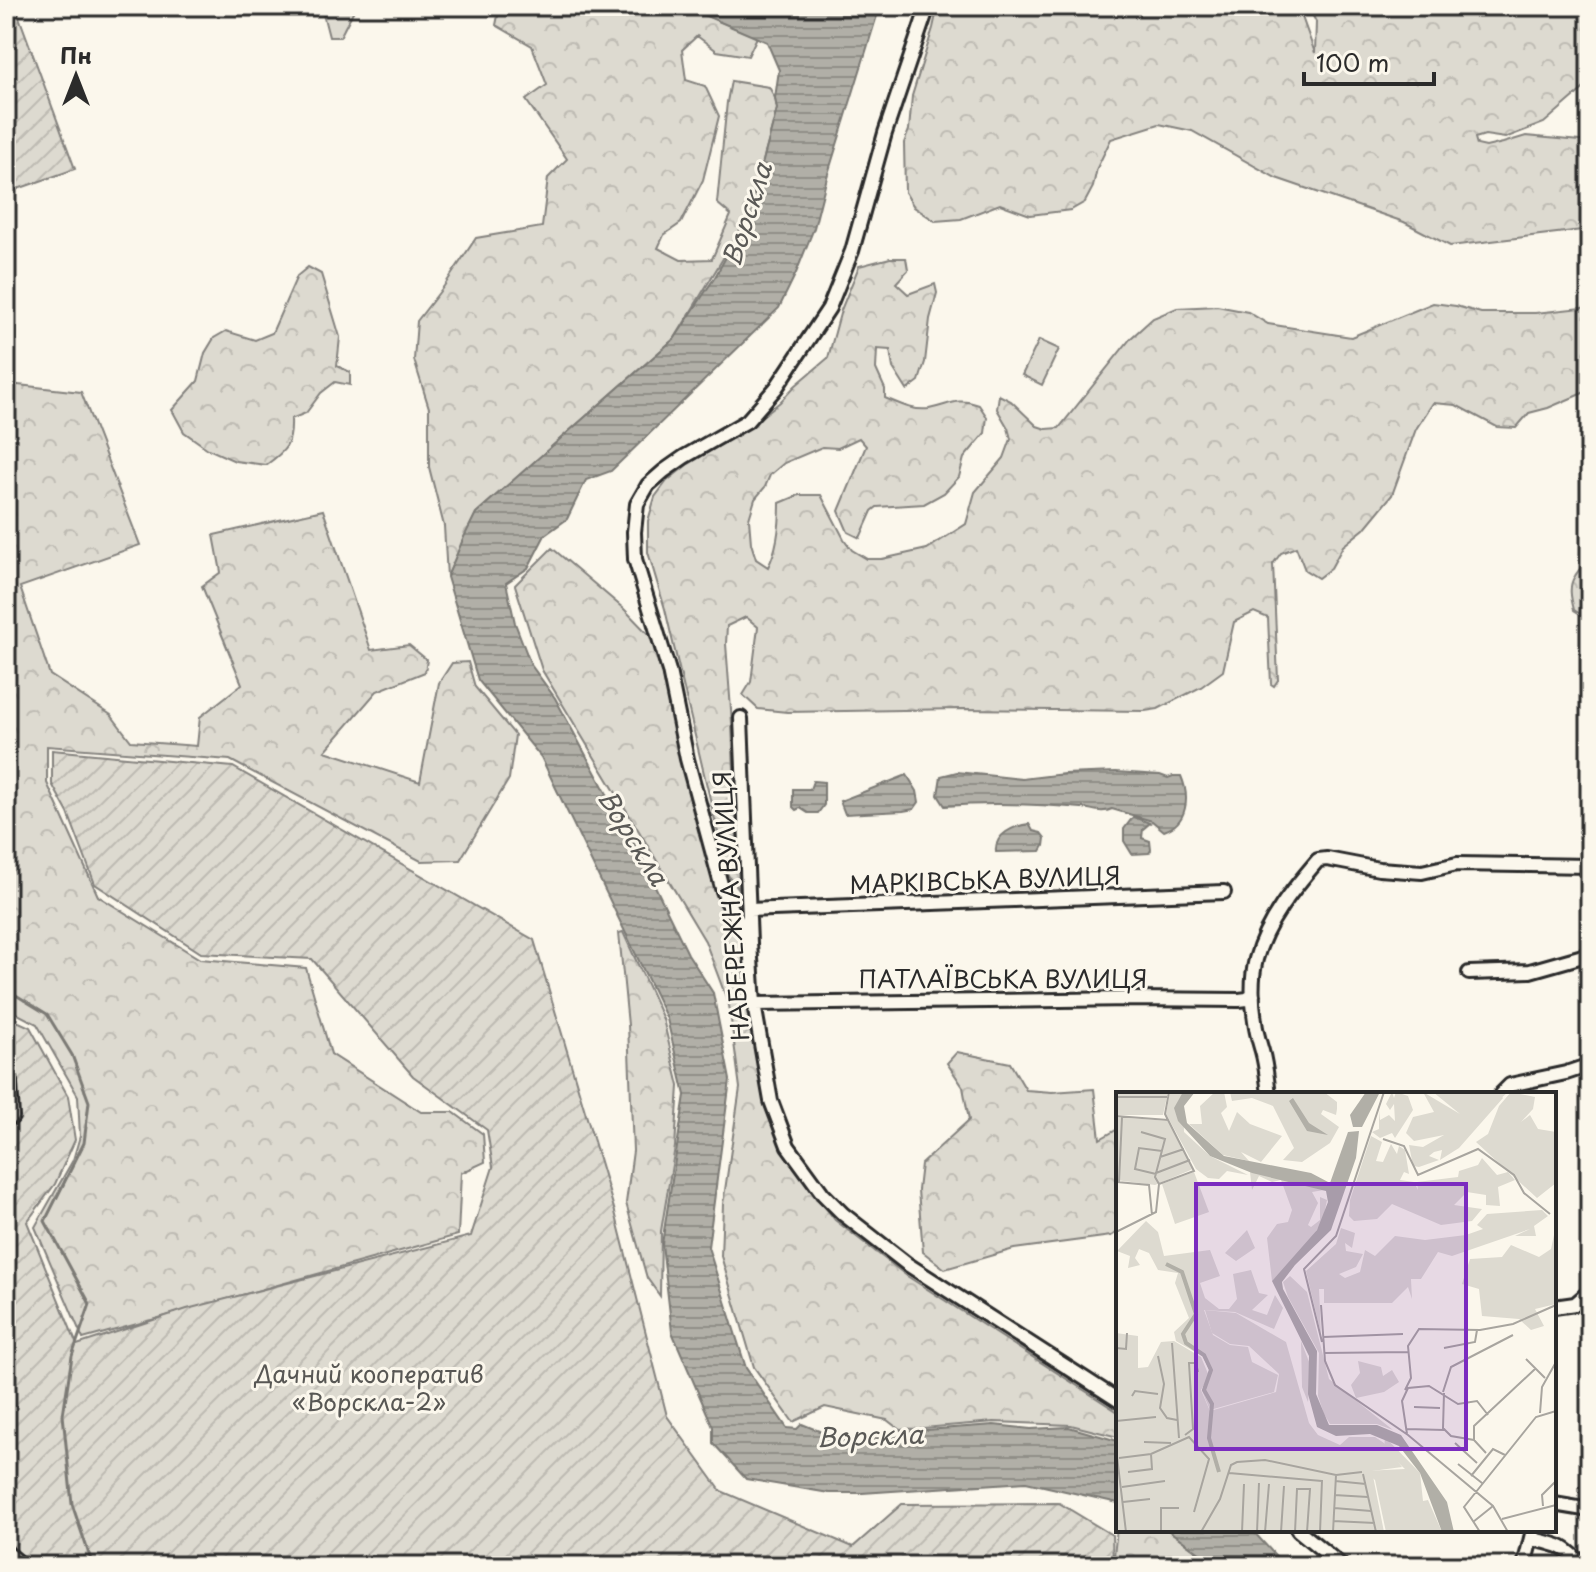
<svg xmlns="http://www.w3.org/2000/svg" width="1596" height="1572" font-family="'Playpen Sans',sans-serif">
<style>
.forest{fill:url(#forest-crowns);stroke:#84827e;stroke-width:2}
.park{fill:#dddad0;stroke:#84827e;stroke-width:2}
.garden{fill:url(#garden-furrows);stroke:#84827e;stroke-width:2}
.water{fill:url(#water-rules);stroke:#7b7a75;stroke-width:2}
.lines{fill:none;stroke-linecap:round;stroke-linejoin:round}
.stream{stroke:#7b7a75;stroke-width:3}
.minor-casing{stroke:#2b2b2b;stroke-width:18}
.minor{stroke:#fbf7ec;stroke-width:12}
.labels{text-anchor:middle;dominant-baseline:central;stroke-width:6;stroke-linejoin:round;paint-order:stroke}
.street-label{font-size:24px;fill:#2b2b2b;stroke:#fbf7ec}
.park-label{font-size:24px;fill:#585754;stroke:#fbf7ec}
.water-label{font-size:26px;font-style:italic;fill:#5a5956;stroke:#fbf7ec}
.inset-river{fill:none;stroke:#b1afa7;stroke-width:4}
.inset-road{fill:none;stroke:#a8a59f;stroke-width:2}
.view{fill:#7b2cbf;fill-opacity:0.15;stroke:#7b2cbf;stroke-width:4}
.inset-edge{fill:none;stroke:#2b2b2b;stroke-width:4}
</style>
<defs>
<pattern id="forest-crowns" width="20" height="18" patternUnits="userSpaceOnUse" patternTransform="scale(2)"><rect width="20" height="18" fill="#dddad0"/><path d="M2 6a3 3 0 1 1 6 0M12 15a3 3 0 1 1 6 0" fill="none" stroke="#bebbb3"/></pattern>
<pattern id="garden-furrows" width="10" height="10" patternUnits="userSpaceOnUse" patternTransform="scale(2)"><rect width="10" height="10" fill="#dddad0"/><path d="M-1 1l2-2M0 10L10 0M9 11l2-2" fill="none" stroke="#bebbb3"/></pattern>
<pattern id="water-rules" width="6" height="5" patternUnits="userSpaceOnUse" patternTransform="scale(2)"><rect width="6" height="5" fill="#b1afa7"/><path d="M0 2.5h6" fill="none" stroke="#908f88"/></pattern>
</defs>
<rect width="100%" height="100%" fill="#fbf7ec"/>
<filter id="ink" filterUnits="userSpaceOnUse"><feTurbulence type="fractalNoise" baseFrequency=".0125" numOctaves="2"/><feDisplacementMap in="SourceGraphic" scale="16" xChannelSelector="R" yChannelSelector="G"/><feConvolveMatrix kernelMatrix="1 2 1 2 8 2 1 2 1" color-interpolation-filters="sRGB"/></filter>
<g filter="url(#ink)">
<!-- forest -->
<path class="forest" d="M 321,6 L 356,6 L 340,37 L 329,37 Z
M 500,6 L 683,6 L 757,37 L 748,56 L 717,51 L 697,36 L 682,50 L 686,80 L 705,86 L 719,116 L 703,180 L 681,223 L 664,235 L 658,248 L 681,260 L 712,259 L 731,215 L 717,203 L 727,102 L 731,81 L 769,87 L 775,98 L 777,109 L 748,217 L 675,338 L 476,513 L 447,577 L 444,526 L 429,467 L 429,408 L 414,360 L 417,321 L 444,286 L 476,238 L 542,227 L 548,178 L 567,159 L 526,100 L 547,85 L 532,46 L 496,25 Z
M 938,6 L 1298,6 L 1315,53 L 1316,22 L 1308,6 L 1590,6 L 1590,83 L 1544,123 L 1505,138 L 1485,135 L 1475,138 L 1477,145 L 1486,147 L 1503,143 L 1526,136 L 1590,142 L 1590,229 L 1450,246 L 1404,222 L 1276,178 L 1192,131 L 1159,124 L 1111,139 L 1097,168 L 1093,187 L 1085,202 L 1071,210 L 1030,215 L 1000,204 L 961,219 L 935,221 L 914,207 L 905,192 L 904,143 L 909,130 L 912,96 L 933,28 Z
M 890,258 L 906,258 L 908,270 L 896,283 L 908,294 L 935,284 L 937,293 L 930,319 L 925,362 L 919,381 L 907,390 L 893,368 L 890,350 L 877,349 L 876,369 L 885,389 L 885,398 C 900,404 913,411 929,409 C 951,405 955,397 979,405 L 987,417 L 985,433 L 964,458 L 959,477 L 944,493 L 924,504 L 877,507 L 872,511 L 860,538 L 848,532 L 839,511 L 866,446 L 859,438 L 838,448 L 822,447 L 784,463 L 770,475 L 765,487 L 755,499 L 749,519 L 751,543 L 756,559 L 768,567 C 778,548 780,524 780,503 L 799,495 L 821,495 L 844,539 L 852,550 L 867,559 L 882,559 L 927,549 L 966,524 L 975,492 L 1004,458 L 1011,439 L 1008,428 L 997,409 L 999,395 L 1011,401 L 1037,426 L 1046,429 L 1059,428 L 1131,338 L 1153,318 L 1177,308 L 1217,306 L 1248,312 L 1268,324 L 1351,337 L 1433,303 L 1456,306 L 1481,313 L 1535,313 L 1590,307 L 1590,390 L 1548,408 L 1529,413 L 1516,428 L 1497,427 L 1456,405 L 1433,403 L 1416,429 L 1392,495 L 1364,529 L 1343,546 L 1331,568 L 1318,578 L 1305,570 L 1296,547 L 1281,553 L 1273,564 L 1278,680 L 1274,686 L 1271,684 L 1268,618 L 1254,612 L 1234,622 L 1223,671 L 1201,687 L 1158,709 L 1145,711 L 961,709 L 787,712 L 758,709 L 743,695 L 751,682 L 758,627 L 746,617 L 727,626 L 726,644 L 732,723 L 739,889 L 728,875 L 665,609 L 648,552 L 648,521 L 655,497 L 667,481 L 687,465 L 741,433 L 780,402 L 795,386 L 828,358 L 841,310 L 859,266 Z
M 308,267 L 321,274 L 340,337 L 337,366 L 350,372 L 350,385 L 335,382 L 321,393 L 306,413 L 291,419 C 292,444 287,450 266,465 L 235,461 L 208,449 L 184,432 L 172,410 L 198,381 L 205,353 L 214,338 L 226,331 L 255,340 L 272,333 L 297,276 Z
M 9,384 L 81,392 L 140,545 L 20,587 L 50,675 L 111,715 L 131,741 L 197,746 L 200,717 L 242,684 L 202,586 L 221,572 L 214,535 L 323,510 L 371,650 L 409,645 L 427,660 L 425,672 L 377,691 L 325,751 L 420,782 L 439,683 L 452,663 L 468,662 L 475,687 L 515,735 L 509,779 L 460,860 L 421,861 L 230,760 L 47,746 L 47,783 L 98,896 L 200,959 L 306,968 L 331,1054 L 421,1112 L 453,1112 L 483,1134 L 485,1162 L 461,1173 L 458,1235 L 83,1339 L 35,1227 L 73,1160 L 80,1136 L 78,1096 L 37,1024 L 6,1008 L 6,385 Z
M 552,548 L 624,609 L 653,639 L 716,893 L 745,949 L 769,1110 L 786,1156 L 835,1220 L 907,1276 L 1118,1412 L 1118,1437 L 1071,1425 L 994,1422 L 900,1430 L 887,1420 L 825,1407 L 793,1422 L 754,1367 L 721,1256 L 723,1204 L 740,1088 L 729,1005 L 705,941 L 542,670 L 515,585 Z
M 1590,553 L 1590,618 L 1587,618 L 1574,610 C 1571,598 1568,586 1575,576 C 1580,567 1588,563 1590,553 Z
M 623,932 L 663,1019 L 679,1086 L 675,1147 L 661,1231 L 660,1296 L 647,1278 L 626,1203 L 633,1151 L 628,1025 L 619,933 Z
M 957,1052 L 1010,1063 L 1026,1090 L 1052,1092 L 1094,1089 L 1100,1139 L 1118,1129 L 1118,1232 L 1111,1236 L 1014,1249 L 945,1269 L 923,1252 L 918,1190 L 921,1164 L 969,1120 L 963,1087 L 947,1063 Z
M 1118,1518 L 1118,1530 L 1168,1530 L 1201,1554 L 1213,1566 L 1113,1566 Z"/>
<!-- park -->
<path class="park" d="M 1039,340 L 1059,349 L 1042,385 L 1022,375 Z"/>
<!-- garden -->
<path class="garden" d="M 6,6 L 15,6 L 75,169 L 6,193 Z
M 52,750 L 233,767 L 534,940 L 615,1212 L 667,1416 L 721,1491 L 853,1547 L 902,1504 L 1059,1503 L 1112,1535 L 1113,1566 L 6,1566 L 6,1016 L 30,1027 L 68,1096 L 75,1140 L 55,1184 L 27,1222 L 77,1345 L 187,1309 L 471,1236 L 493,1167 L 487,1130 L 413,1076 L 312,959 L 201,953 L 95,884 L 68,813 L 52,784 Z"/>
<!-- water -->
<path class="water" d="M 683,6 L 880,6 L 827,177 L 814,228 L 796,273 L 779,308 L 611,471 L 586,480 L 567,519 L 545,535 L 528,568 L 506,583 L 515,623 L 531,665 L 555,698 L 640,855 L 688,954 L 713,993 L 730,1080 L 708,1247 L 746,1368 L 787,1428 L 797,1429 L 802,1424 L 841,1440 L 897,1437 L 912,1431 L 994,1425 L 1031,1429 L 1069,1427 L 1118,1441 L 1118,1503 L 1026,1482 L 862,1493 L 829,1493 L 746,1479 L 713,1443 L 713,1427 L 672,1332 L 662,1244 L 685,1095 L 667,1019 L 541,757 L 478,680 L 447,577 L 464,537 L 476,513 L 675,338 L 715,277 L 748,217 L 777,109 L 775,98 L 779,70 L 767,42 Z
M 957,772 L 1022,779 L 1064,774 L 1116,772 L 1160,775 L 1168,778 L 1173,776 L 1181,776 C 1190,797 1188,823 1164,831 L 1152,821 L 1112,809 C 1102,814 1093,809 1082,808 C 1036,804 991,802 945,806 L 938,795 L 941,776 Z
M 907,775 L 917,791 L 919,802 L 914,809 L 903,811 L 845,814 L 840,801 Z
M 813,781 L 824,782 L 824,805 L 818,813 L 808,813 L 800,808 L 796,810 L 793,807 L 793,789 L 810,789 Z
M 1133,817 L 1150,823 L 1143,829 L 1142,838 L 1150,841 L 1151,850 L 1149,853 L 1132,854 L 1124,841 L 1124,829 Z
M 1029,824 L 1033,831 L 1041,833 L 1045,838 L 1044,846 L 1041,851 L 996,852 C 994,834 1014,826 1029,824 Z
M 1168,1530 L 1252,1530 L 1285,1566 L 1213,1566 L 1201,1554 Z"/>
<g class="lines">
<!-- stream -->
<path class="stream" d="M 6,989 L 47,1014 L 72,1055 L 89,1102 L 84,1143 L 45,1221 L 90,1304 L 72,1356 L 63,1415 L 72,1504 L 93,1566"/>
<defs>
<path id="minor" d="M 741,718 L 750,943 L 754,1004 L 771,1101 L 788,1146 L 823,1194 L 843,1214 L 907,1264 L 1118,1400
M 749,910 L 1224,892
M 750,943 L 727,901 L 722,888 L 687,759 L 669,671 L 635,559 L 634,532 L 637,504 L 648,485 L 664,471 L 684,457 L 747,421 L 776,388 L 829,308 L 852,251 L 885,133 L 928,6
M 1469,973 L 1530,971 L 1590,954
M 754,1004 L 1132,999 L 1239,1000 L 1247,999 L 1253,995
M 6,1068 L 10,1082 L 12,1117
M 1269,1094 C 1267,1080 1266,1065 1262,1051 C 1259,1041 1256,1032 1255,1021 C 1252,1001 1251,979 1256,959 C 1266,922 1293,889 1318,860 L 1327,859 L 1379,869 L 1422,872 L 1457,864 L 1590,866
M 1501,1094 L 1510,1085 L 1566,1073 L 1590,1065
M 1554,1307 L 1575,1304 L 1590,1291
M 1554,1504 L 1590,1510
M 1298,1530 L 1342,1566
M 1532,1539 C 1559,1545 1565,1545 1583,1566
M 6,1552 L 23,1566
M 1524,1566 L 1533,1530"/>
</defs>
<!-- minor casing -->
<use href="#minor" class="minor-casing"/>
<!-- minor -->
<use href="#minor" class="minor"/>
</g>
</g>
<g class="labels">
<!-- street labels -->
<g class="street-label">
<text transform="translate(985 879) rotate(-2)">МАРКІВСЬКА ВУЛИЦЯ</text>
<text transform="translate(730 906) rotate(-94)">НАБЕРЕЖНА ВУЛИЦЯ</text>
<text x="1003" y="978">ПАТЛАЇВСЬКА ВУЛИЦЯ</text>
</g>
<!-- park labels -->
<g class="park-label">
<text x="369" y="1373">Дачний кооператив<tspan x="369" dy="28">«Ворскла-2»</tspan></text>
</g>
<!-- water labels -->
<g class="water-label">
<text transform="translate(746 214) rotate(-72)">Ворскла</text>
<text transform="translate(634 837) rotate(58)">Ворскла</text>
<text transform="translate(870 1435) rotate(-2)">Ворскла</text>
</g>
</g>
<!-- overview -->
<g transform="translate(1116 1092)">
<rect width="440" height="440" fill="#fbf7ec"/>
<path d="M 54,0 L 67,0 L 68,40 L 94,64 L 132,83 L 111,79 L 103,87 L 92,86 L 80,77 L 50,22 ZM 99,0 L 108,0 L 111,15 L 105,21 L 113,39 L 121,20 L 134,32 L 166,44 L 145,70 L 125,60 L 133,69 L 107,63 L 73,32 L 86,32 L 84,14 ZM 114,0 L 208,0 L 221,10 L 221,17 L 220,23 L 207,18 L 205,22 L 223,35 L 214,51 L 186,70 L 167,68 L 178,56 L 157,14 L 136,6 L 116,9 ZM 276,0 L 278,6 L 280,0 L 292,4 L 297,18 L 279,46 L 276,41 L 264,46 L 256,40 L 263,37 L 263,18 L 264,28 L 273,23 L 279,29 L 278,12 L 274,18 L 270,12 ZM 307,0 L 344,22 L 317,0 L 382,0 L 387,6 L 343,56 L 324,68 L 326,58 L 318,60 L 313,64 L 323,68 L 303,75 L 297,74 L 293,53 L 307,55 L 328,43 L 298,49 L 290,41 L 297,25 L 318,20 ZM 395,0 L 419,5 L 417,17 L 405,30 L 414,23 L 422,37 L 440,40 L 440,91 L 421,106 L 360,50 L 372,42 L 383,14 ZM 255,44 L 266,50 L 260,69 L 267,70 L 275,52 L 281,62 L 283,54 L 289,58 L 293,82 L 288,80 L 284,88 L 298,90 L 302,98 L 301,90 L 342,85 L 343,79 L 362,73 L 366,66 L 381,83 L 392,80 L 399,88 L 382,95 L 384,114 L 370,113 L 370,103 L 351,100 L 338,113 L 366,117 L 356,129 L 325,133 L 276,112 L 261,127 L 238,129 L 233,124 L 234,108 ZM 134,80 L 189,90 L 208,98 L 196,100 L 202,111 L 192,133 L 195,135 L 204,128 L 204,105 L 211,108 L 207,128 L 194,149 L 156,189 L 151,146 L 161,132 L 172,130 L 176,118 L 165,88 L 156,90 L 143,84 L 136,98 ZM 426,118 L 432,124 L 418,134 L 420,144 L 399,144 L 414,137 L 336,164 L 322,160 L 305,187 L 295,187 L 296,207 L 292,195 L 276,211 L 208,211 L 208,197 L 203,197 L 205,242 L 190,179 L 220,152 L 225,136 L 239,141 L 236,156 L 229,151 L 230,159 L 247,162 L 240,175 L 223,182 L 229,186 L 244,180 L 249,158 L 259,164 L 279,144 L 309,148 L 350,143 L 367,137 L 361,133 L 371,122 ZM 30,129 L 42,140 L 48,164 L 94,158 L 104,184 L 84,191 L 89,206 L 103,217 L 113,217 L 121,207 L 117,182 L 135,178 L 143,201 L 152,203 L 136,218 L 151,223 L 159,203 L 167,216 L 158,237 L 119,220 L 88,218 L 97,243 L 114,253 L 132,255 L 136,270 L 162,283 L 158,300 L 94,318 L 86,299 L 93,277 L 86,264 L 60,249 L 58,240 L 73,226 L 59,191 L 62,181 L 42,178 L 33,161 L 23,157 L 19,166 L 24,173 L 12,176 L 14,164 L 1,159 ZM 131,138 L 139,156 L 120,169 L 109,161 ZM 438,143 L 440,212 L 419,217 L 428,234 L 415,238 L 403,227 L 366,224 L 363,197 L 346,192 L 354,167 L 386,165 L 395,153 L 423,165 L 435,157 ZM 174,184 L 191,200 L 213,287 L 277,338 L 261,332 L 214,332 L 208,322 L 202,304 L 203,261 L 172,205 L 167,190 ZM 185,249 L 195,275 L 192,310 L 186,295 ZM 242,269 L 265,275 L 267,284 L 276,278 L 283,290 L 268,300 L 240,306 L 235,293 L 244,281 ZM 269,345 L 304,381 L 307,409 L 312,408 L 326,440 L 270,440 L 259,388 L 248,379 L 289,377 L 268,357 Z" fill="#dddad0"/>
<path d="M 332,0 L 392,0 L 366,23 Z" fill="#dddad0"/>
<path d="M 0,0 L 52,0 L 47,23 L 0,23 ZM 0,25 L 52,29 L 77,77 L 39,93 L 0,88 ZM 78,80 L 93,120 L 59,132 L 46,92 ZM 89,218 L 120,221 L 170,250 L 193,331 L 202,343 L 224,353 L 233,345 L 259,345 L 268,351 L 286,375 L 256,379 L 268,440 L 0,440 L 0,241 L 22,244 L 22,276 L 32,275 L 45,250 L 58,249 L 85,265 L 93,284 L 85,298 L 94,319 L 160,300 L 163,282 L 133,254 L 114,252 L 96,241 Z" fill="#dddad0"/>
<path d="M 67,0 L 79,0 L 68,14 L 71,31 L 108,64 L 195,81 L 214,91 L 232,40 L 243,39 L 240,66 L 215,138 L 179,173 L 166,190 L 167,197 L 201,259 L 200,302 L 213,333 L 261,333 L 285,343 L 331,410 L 338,440 L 326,440 L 304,381 L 283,354 L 254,342 L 220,344 L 201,335 L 192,302 L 193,264 L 156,189 L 201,138 L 212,110 L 210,99 L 136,81 L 94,64 L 62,29 L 58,16 ZM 250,0 L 264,0 L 246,35 L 237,35 L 234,23 ZM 177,6 L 193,31 L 212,43 L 191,39 L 173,9 Z" fill="#b1afa7"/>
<path class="inset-river" d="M 50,172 L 66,180 L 80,222 L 67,242 L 70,251 L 88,263 L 95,278 L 88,298 L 96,312 L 93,346 L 103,380"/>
<path class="inset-road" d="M 0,5 L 51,5M 0,24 L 52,28M 25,40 L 49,47 L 39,85 L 43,92M 267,47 L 288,54 L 302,83 L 362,57 L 398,83 L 408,101 L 434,122M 44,65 L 68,57M 40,81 L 74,68M 40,82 L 19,77 L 23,56 L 46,59M 1,90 L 33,93 L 36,123M 3,90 L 6,25M 0,140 L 40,120 L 43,92 L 78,79 L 49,22 L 53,0M 205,213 L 209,269 L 219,293 L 292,343 L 377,414 L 392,440M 207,245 L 287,242M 206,250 L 188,177 L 220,144 L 268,0M 56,251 L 63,346M 0,256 L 10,257 L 11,241M 328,256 L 359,250 L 361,238M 208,261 L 292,260M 42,264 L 48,292 L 44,316 L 51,326 L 61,328M 410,267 L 429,286M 289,298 L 295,286 L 292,254 L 303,237 L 364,238 L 397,232 L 440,213M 327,300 L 335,275 L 397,243M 328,301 L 327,336 L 335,344 L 358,348 L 370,361M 16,304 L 19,299 L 42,302M 298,315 L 324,316M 424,321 L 426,295 L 440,270M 0,329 L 40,325M 290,337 L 329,338M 291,342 L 286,309 L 292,296 L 313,294 L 342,312 L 361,309 L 372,323M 69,343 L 77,337 L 73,271 L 80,271 L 82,280M 358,348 L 358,334 L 419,277M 28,350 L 55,351M 339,351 L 361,371M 0,356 L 10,440M 3,366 L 35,362 L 73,345 L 93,367 L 78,420M 342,372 L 366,391M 12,380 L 36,377 L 35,362M 113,381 L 206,389M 247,382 L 260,440M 355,384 L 377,357 L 389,363M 219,389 L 250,392M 6,395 L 49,389M 218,403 L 252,405M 7,410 L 34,407M 427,414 L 426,403 L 440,389M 218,416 L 255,419M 386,427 L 440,413M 217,429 L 259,431M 357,430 L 377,414M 45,440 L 45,416 L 63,416M 85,440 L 104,407 L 115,373 L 121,370 L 149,368 L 220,383 L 246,380M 126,440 L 128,392M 141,440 L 143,391M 149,440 L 153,392M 165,440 L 168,394M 179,440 L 181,397 L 194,397 L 191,440M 204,440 L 206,388M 217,440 L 220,383M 364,440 L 348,415 L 420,325 L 440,319"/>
<path class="view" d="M 80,92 L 350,92 L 350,357 L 80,357 Z"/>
<rect width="440" height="440" class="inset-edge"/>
</g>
<!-- margin -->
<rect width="1596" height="1572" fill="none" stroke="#fbf7ec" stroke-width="32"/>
<rect x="16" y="16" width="1564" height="1540" fill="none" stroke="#2b2b2b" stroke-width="3" filter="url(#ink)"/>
<!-- north arrow -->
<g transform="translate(76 76)" stroke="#fbf7ec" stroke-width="6" paint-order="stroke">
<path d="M0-6L14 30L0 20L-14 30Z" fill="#2b2b2b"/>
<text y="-12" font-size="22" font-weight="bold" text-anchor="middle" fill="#2b2b2b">Пн</text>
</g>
<!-- scale -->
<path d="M1304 72v12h130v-12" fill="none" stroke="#2b2b2b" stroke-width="4"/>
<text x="1316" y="72" font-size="24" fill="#2b2b2b" stroke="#fbf7ec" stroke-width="6" paint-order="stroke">100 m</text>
</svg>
